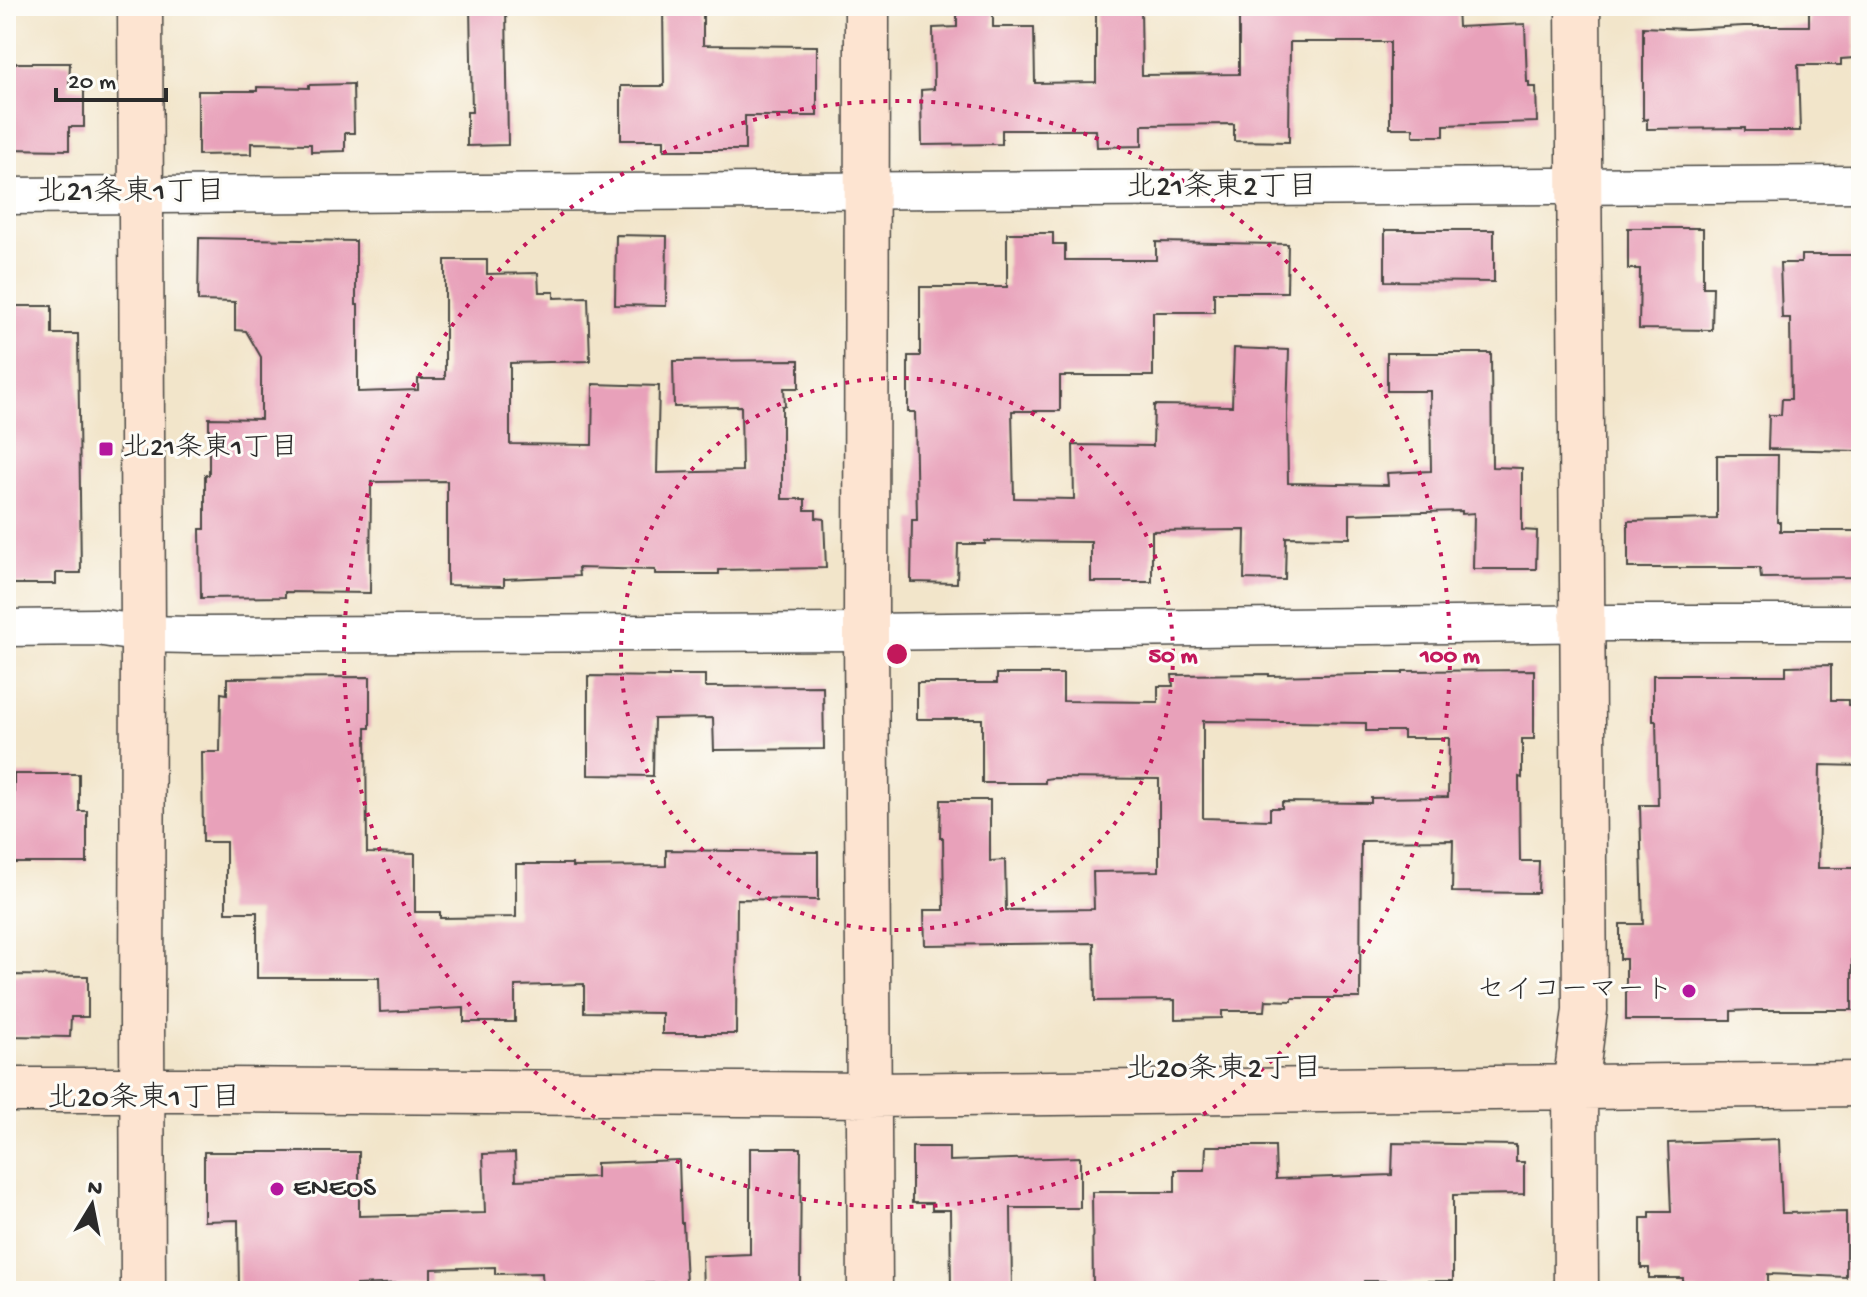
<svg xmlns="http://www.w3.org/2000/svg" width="1867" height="1297" font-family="'Gochi Hand','Klee One',sans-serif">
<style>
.building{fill:#e8a1ba;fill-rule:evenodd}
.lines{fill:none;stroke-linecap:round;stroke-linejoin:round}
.street-casing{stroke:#494743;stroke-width:39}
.secondary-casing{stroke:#494743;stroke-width:47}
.street{stroke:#fff;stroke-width:36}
.secondary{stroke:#fde4d1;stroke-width:44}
.ring{fill:none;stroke:#c2185b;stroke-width:4;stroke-dasharray:4 8}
.poi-dot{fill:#b5179e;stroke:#fdfcf7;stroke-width:3}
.labels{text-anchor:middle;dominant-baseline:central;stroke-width:6;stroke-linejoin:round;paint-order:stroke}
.poi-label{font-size:28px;fill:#2b2b2b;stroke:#fdfcf7;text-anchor:start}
.neighbourhood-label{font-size:30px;fill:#2b2b2b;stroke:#fdfcf7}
.centre{fill:#c2185b;stroke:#fdfcf7;stroke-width:4}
.ring-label{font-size:24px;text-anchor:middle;font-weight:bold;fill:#c2185b;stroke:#fdfcf7;stroke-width:6;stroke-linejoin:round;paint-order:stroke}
</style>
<rect width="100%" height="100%" fill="#fdfcf7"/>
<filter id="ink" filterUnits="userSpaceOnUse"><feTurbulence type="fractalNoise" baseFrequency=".0125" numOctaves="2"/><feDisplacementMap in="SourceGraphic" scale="16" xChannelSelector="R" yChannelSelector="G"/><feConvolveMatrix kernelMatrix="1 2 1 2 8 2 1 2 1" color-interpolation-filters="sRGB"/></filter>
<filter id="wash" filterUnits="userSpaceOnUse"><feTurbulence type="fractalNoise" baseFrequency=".006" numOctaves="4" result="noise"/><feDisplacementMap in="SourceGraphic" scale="32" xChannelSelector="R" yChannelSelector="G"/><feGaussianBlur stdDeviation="1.8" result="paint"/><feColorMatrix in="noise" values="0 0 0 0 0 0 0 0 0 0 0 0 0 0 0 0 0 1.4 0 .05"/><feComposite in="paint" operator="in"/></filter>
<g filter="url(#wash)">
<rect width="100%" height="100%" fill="#f2e5ca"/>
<g id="blocks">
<!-- building -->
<path class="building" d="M 470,6 L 506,6 L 508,145 L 467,146 L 467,112 L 472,112 Z
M 663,6 L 703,6 L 703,45 L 817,46 L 817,116 L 745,116 L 745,150 L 664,150 L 664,140 L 621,140 L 621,86 L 664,86 Z
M 957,6 L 993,6 L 993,27 L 1034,27 L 1035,83 L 1096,82 L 1096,6 L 1141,6 L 1142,75 L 1239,74 L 1239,6 L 1457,6 L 1458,27 L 1525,24 L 1527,82 L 1529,82 L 1529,87 L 1536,87 L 1537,122 L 1444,125 L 1444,136 L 1413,136 L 1413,128 L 1390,128 L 1390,42 L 1290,42 L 1289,142 L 1234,141 L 1234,124 L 1142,125 L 1142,146 L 1097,147 L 1096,130 L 1002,130 L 1002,144 L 922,145 L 921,90 L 934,89 L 933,28 L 957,27 Z
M 1809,6 L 1854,6 L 1854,58 L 1841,59 L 1841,65 L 1798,65 L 1800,131 L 1745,131 L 1745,128 L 1647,129 L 1647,119 L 1643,120 L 1643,27 L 1686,29 L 1744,26 L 1809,26 Z
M 6,63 L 70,63 L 69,88 L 84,88 L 84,127 L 69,127 L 69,150 L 6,149 Z
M 353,84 L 354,133 L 345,133 L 345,151 L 311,152 L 311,144 L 251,143 L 251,154 L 198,155 L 198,91 L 257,91 L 257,87 L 309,88 L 309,85 Z
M 1628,228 L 1703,228 L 1703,287 L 1713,287 L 1712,330 L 1639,329 L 1640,269 L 1628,269 Z
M 1385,230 L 1494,230 L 1494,282 L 1385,281 Z
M 1007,233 L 1053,233 L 1053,244 L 1065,244 L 1065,260 L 1156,260 L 1156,242 L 1288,244 L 1287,292 L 1214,292 L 1214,312 L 1153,312 L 1153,376 L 1060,376 L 1060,411 L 1012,411 L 1014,498 L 1074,499 L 1073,445 L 1153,446 L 1154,405 L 1232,406 L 1234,348 L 1289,350 L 1287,415 L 1288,483 L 1388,485 L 1387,473 L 1431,471 L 1430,391 L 1387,391 L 1387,353 L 1491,353 L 1492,467 L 1522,468 L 1522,530 L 1537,531 L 1536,569 L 1473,569 L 1474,513 L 1462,514 L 1462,511 L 1350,514 L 1350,538 L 1286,537 L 1285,580 L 1244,579 L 1245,530 L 1152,531 L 1152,582 L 1091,582 L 1091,542 L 985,541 L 985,544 L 958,544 L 957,583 L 911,582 L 912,520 L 917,520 L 915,412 L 908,412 L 908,356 L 920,356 L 920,287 L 1007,287 Z
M 616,235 L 667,236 L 666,306 L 615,305 Z
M 199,238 L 356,241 L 356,305 L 358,305 L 358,392 L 418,390 L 418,379 L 445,379 L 445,260 L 487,260 L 487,274 L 538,273 L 539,292 L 554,292 L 554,298 L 588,297 L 590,361 L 510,363 L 510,444 L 592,445 L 593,384 L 659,386 L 657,473 L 742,471 L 741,406 L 674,407 L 673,361 L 799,360 L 799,388 L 784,388 L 785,406 L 782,406 L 782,499 L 805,499 L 805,510 L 816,510 L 816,518 L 824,519 L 826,568 L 719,570 L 719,574 L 655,574 L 655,570 L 578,568 L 579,576 L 504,579 L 504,586 L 447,585 L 447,481 L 371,482 L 370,593 L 285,592 L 285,597 L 201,598 L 200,529 L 205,529 L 205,475 L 209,475 L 209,418 L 261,419 L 261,357 L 246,331 L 235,330 L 235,302 L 198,301 Z
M 1801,255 L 1857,255 L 1859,391 L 1857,451 L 1768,449 L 1769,415 L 1781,415 L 1782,399 L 1791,399 L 1790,318 L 1782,318 L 1780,263 L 1801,263 Z
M 6,306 L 52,306 L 52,334 L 78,334 L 81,573 L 56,573 L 56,584 L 6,584 Z
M 1717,455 L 1778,455 L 1777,522 L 1780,522 L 1780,531 L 1861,531 L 1861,577 L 1761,578 L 1760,568 L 1628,568 L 1628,521 L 1717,519 Z
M 1831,665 L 1831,700 L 1848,700 L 1848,705 L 1861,706 L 1861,766 L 1820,765 L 1818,868 L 1859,868 L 1859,911 L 1852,911 L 1852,1010 L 1755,1010 L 1731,1011 L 1731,1020 L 1626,1020 L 1626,959 L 1620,959 L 1620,924 L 1643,924 L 1640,805 L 1658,805 L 1656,721 L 1653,721 L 1653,675 L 1786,675 L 1786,666 Z
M 1534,670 L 1534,739 L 1522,739 L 1522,778 L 1519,777 L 1520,861 L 1539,861 L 1538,893 L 1452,892 L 1453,840 L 1361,841 L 1360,998 L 1292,998 L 1292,1001 L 1266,1000 L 1265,1011 L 1222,1011 L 1222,1018 L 1175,1019 L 1175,1000 L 1095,1001 L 1094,943 L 925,945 L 924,910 L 944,910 L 943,838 L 940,838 L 941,800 L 990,800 L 990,861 L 1005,860 L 1006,910 L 1094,909 L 1093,872 L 1159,871 L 1159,779 L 1052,778 L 1045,779 L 1045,783 L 982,783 L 982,719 L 917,719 L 917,683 L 997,683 L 997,674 L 1063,674 L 1063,701 L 1158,702 L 1158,686 L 1173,686 L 1172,675 L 1269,674 L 1269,676 L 1367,674 L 1367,673 L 1403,673 L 1403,671 ZM 1203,721 L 1366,723 L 1366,731 L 1403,731 L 1403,738 L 1449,738 L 1448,797 L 1371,798 L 1371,803 L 1282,802 L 1282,808 L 1270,808 L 1270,820 L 1203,818 Z
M 669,675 L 705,675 L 705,687 L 823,686 L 824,749 L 714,750 L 713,718 L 654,719 L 653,776 L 588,775 L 588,676 L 669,677 Z
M 370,677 L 370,728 L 366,728 L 367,853 L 415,854 L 415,912 L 440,912 L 440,918 L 516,917 L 516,864 L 572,864 L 572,867 L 666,866 L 666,850 L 818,852 L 818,900 L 737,899 L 736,1034 L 662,1034 L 662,1013 L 584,1012 L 584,984 L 515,986 L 515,1022 L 464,1022 L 464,1008 L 380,1012 L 379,978 L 257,978 L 257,912 L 226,912 L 226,842 L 203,842 L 202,752 L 220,752 L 221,693 L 227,694 L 227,678 Z
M 14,774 L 79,774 L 79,811 L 87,811 L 87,863 L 6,863 L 6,811 L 14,811 Z
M 6,975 L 88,976 L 88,1017 L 71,1017 L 70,1037 L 6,1036 Z
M 1779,1139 L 1782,1213 L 1846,1212 L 1846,1277 L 1768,1274 L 1768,1291 L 1683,1291 L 1683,1278 L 1649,1278 L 1649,1268 L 1641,1268 L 1641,1218 L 1650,1218 L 1650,1212 L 1671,1212 L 1668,1143 Z
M 1393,1143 L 1516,1145 L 1516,1162 L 1524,1162 L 1524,1194 L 1453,1195 L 1453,1281 L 1364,1281 L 1364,1291 L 1093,1291 L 1092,1192 L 1175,1192 L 1175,1170 L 1205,1170 L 1206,1146 L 1275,1146 L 1276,1179 L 1392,1175 Z
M 912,1147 L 949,1147 L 949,1161 L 1080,1157 L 1080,1208 L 1011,1208 L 1012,1291 L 951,1291 L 950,1210 L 932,1210 L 932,1203 L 912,1203 Z
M 750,1148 L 801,1148 L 800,1291 L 703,1291 L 702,1256 L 750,1254 Z
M 204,1152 L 359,1152 L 359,1216 L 485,1213 L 483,1154 L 515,1153 L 516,1180 L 596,1177 L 596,1163 L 679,1160 L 681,1223 L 683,1223 L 686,1282 L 583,1286 L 583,1289 L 543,1290 L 542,1273 L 495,1274 L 495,1267 L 431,1269 L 431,1282 L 356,1285 L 356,1291 L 239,1291 L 238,1220 L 204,1221 Z"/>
</g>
</g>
<g filter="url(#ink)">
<use href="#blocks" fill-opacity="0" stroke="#494743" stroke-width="2"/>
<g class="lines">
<defs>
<path id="street" d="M 6,196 L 1861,184
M 6,628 L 97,627 L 143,634 L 191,635 L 866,632 L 1611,623 L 1861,623"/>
<path id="secondary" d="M 140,6 L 143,634 L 142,1019 L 143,1291
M 867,6 L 866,632 L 870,1291
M 6,1090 L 217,1090 L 870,1095 L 1861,1084
M 1576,1291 L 1575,1087 L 1585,1010 L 1578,6"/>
</defs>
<!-- street casing -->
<use href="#street" class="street-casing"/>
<!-- secondary casing -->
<use href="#secondary" class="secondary-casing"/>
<!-- street -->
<use href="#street" class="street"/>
<!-- secondary -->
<use href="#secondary" class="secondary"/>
</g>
</g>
<!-- distance rings -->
<g class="ring">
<circle cx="897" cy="654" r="276"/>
<circle cx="897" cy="654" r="553"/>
</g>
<!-- markers -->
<g class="poi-dot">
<rect x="98" y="441" width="16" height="16" rx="4"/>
<circle cx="1689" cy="991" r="8"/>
<circle cx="277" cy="1189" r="8"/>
</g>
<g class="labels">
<!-- poi labels -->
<g class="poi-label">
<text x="122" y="449">北21条東1丁目</text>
<text x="1673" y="991" text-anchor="end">セイコーマート</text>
<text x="293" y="1189">ENEOS</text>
</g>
<!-- neighbourhood labels -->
<g class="neighbourhood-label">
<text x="1222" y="189">北21条東2丁目</text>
<text x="131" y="194">北21条東1丁目</text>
<text x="1224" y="1071">北20条東2丁目</text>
<text x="144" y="1100">北20条東1丁目</text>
</g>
</g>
<circle cx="897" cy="654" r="12" class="centre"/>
<g class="ring-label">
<text x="1173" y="662">50 m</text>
<text x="1450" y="662">100 m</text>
</g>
<!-- margin -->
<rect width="1867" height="1297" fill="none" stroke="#fdfcf7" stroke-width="32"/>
<!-- north arrow -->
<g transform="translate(92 1205) rotate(10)" stroke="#fdfcf7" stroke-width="6" paint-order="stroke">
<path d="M0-6L14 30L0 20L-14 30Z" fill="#2b2b2b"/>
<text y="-12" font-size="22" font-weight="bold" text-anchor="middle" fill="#2b2b2b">N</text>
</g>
<!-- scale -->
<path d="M56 88v12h110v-12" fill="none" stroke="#2b2b2b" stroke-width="4"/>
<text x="68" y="88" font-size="24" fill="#2b2b2b" stroke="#fdfcf7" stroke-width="6" paint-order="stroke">20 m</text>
</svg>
